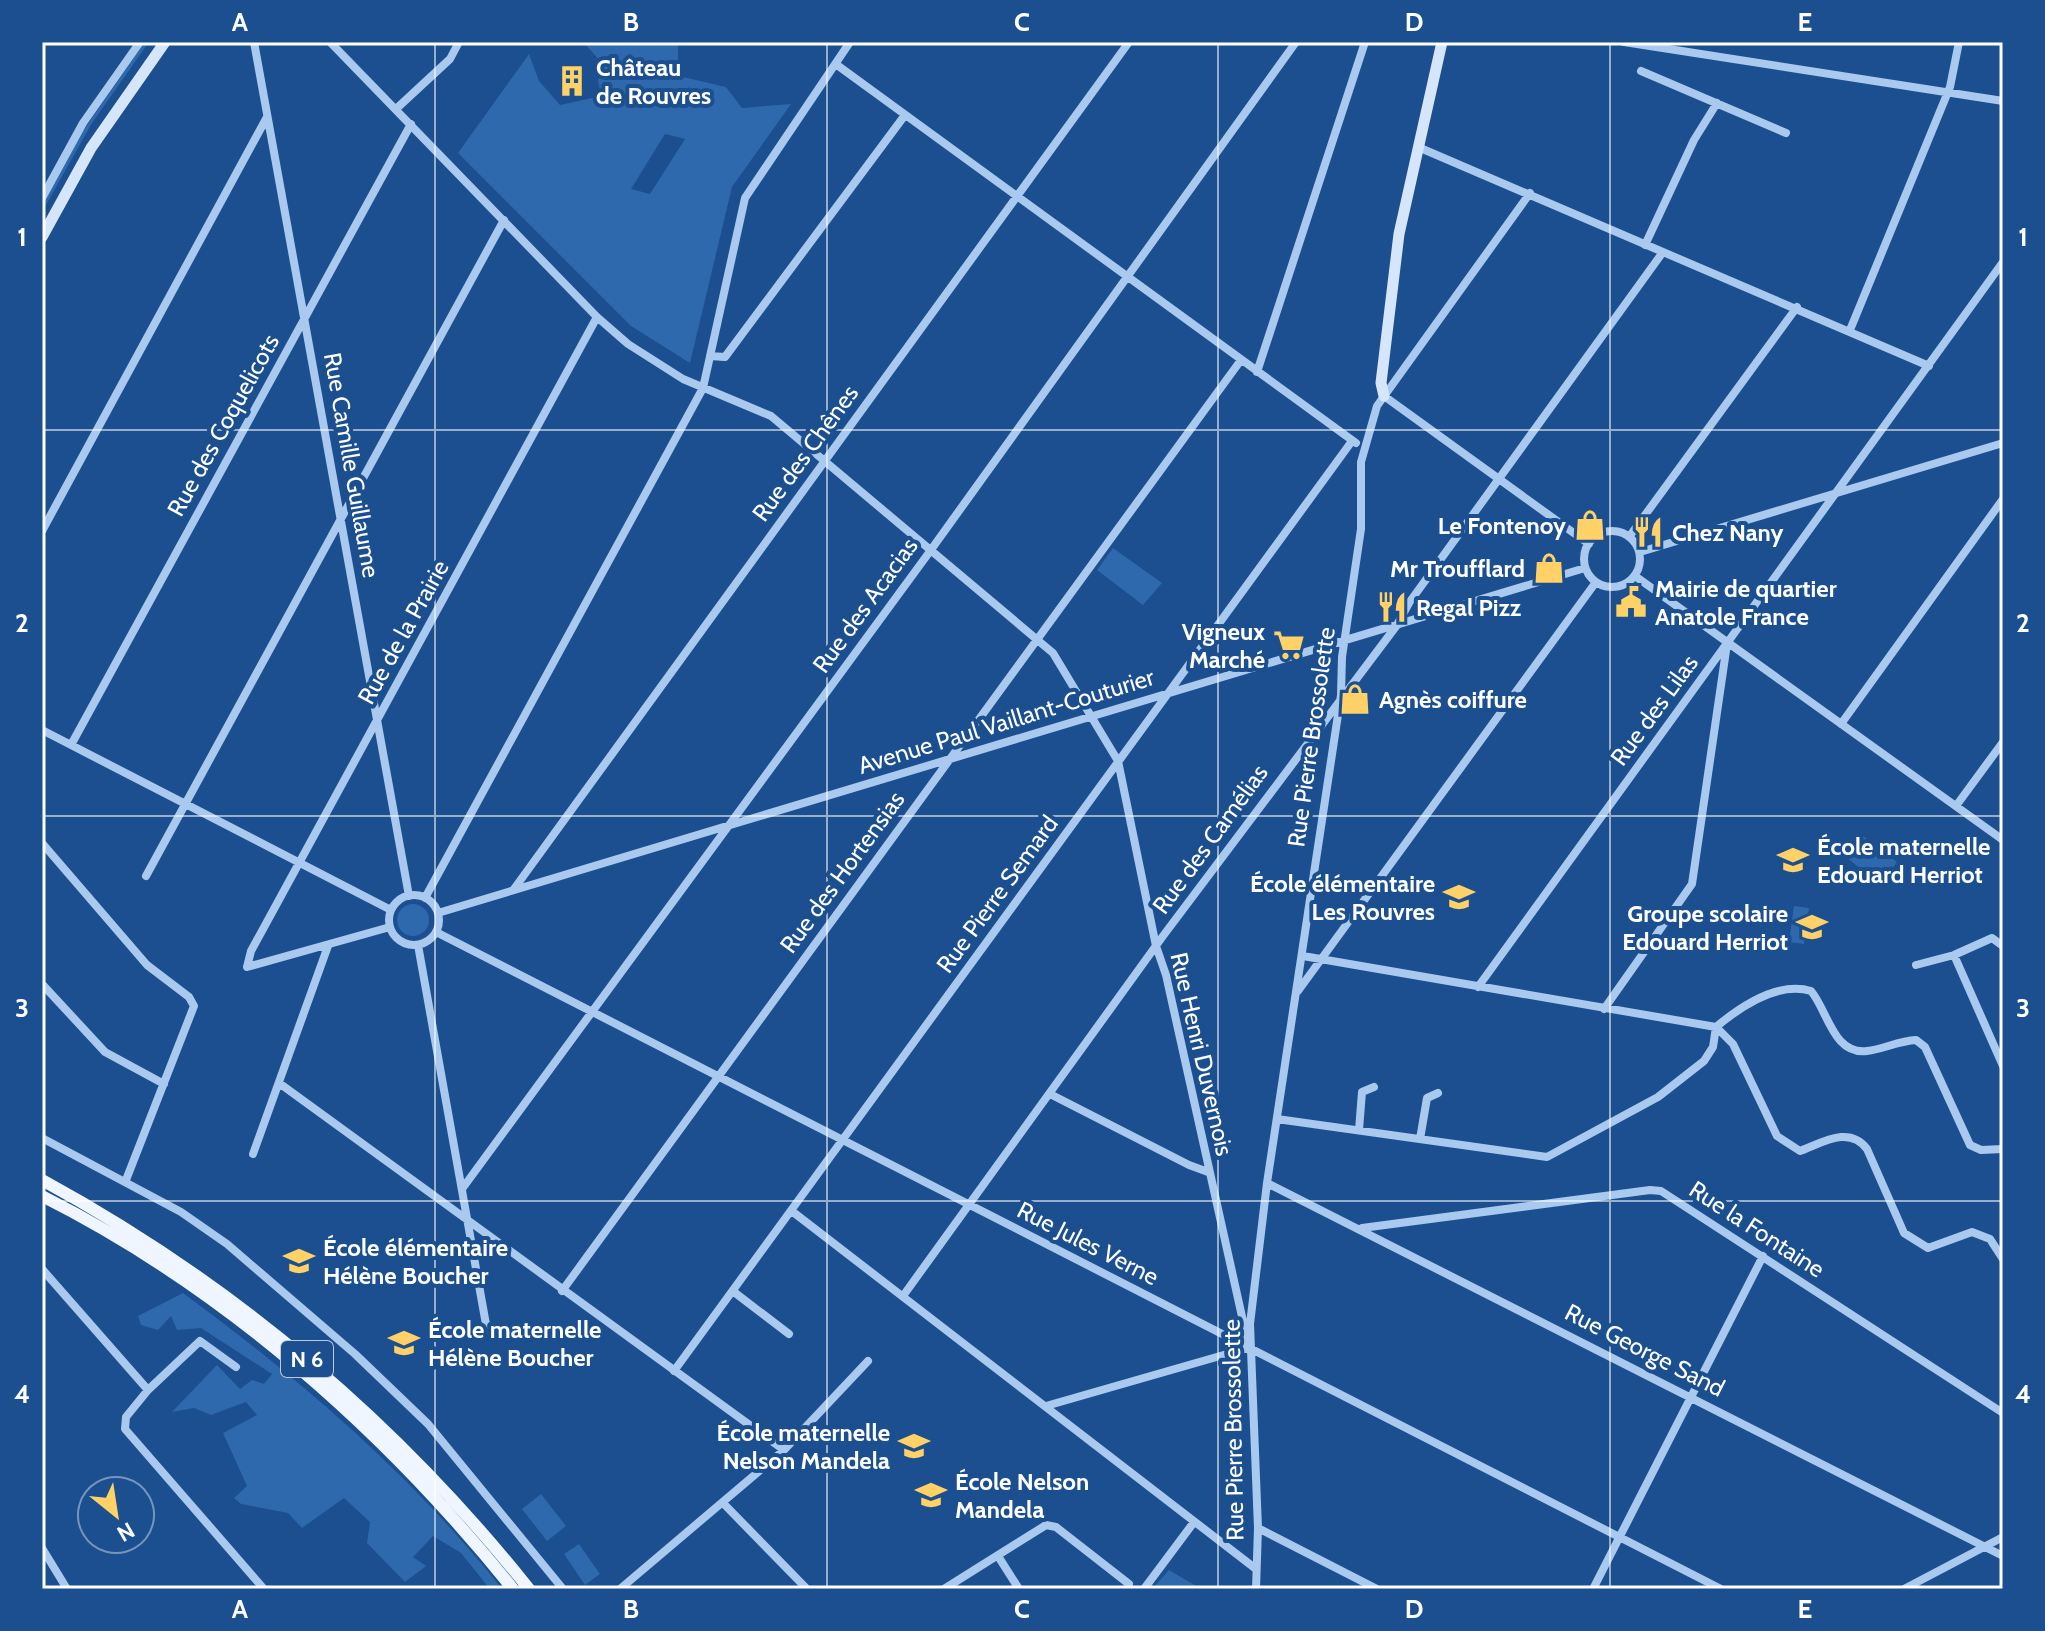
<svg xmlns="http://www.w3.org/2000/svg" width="2045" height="1631" font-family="Cabin,sans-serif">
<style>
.green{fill:#2e69ad;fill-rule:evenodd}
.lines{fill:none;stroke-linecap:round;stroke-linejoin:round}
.street{stroke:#a9c9ee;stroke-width:8}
.secondary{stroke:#d6e6fa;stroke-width:11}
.primary{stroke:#f0f6ff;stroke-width:12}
.grid{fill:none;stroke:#fff;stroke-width:2;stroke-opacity:0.55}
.labels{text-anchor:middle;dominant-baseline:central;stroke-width:8;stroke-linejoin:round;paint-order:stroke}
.shield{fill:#1b4f8f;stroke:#bbcadd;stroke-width:2}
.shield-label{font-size:22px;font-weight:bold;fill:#fff}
.poi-label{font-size:24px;font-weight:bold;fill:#fff;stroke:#1b4f8f;text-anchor:start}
.street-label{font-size:24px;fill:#fff;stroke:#1b4f8f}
.neatline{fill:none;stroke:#fff;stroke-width:3}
.grid-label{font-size:26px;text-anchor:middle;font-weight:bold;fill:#fff}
</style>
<rect width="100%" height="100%" fill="#1b4f8f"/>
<!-- green -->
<path class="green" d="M 145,42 L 149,42 L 92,123 L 42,212 L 42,204 L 81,134 Z
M 571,42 L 678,42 L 678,69 L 683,77 L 726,87 L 742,108 L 791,104 L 732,187 L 690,363 L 631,326 L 458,153 L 529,54 L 539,81 L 560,105 L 601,96 L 598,80 L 602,63 L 584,43 ZM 665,134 L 685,139 L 650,194 L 631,189 Z
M 1113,548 L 1162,583 L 1143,605 L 1097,570 Z
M 1863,836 L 1897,862 L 1881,885 L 1847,858 Z
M397 920a16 16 0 1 1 32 0a16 16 0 1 1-32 0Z
M 1794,906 L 1809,908 L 1804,944 L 1789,942 Z
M 183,1293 C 300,1379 412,1475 502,1589 L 490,1589 L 461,1553 L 433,1536 L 413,1557 L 426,1566 L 405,1582 L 367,1543 L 370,1522 L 344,1498 L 302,1528 L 288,1513 L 241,1504 L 234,1498 L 247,1486 L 223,1433 L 257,1415 L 246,1402 L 211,1415 L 194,1408 L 172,1412 L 217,1365 L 240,1389 L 252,1380 L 264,1384 L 272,1374 L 201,1328 L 177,1330 L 171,1316 L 158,1330 L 141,1325 L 138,1316 Z
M 541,1494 L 566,1526 L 547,1541 L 522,1509 Z
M 579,1544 L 600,1574 L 585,1585 L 564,1554 Z
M 1169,1570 L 1201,1589 L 1152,1589 Z"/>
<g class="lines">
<!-- street -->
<path class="street" d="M 254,42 L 409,896
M 330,42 L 597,317 L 628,344 L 683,379 L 771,416 L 1053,653 L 1118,761 L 1156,946 L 1166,975 L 1249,1348
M 1624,42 L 2003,101
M 837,65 L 1356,443
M 1641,71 L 1786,133
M 396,109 L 450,59 L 459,42
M 1418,147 L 1929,366
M 42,198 L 83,123 L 140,42
M 1645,245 L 1694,140 L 1717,103
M 1850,330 L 1950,87 L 1959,42
M 710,356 L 725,357 L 905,115
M 1257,372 L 1365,42
M 1384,396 L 1589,544
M 42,531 L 267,117
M1584 559a28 28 0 1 1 56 0a28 28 0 1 1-56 0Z
M 1629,537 L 1797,307
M 1640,552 L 2003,443
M 1635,576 L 2003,840
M 1841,724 L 2003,499
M 42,730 L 391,910
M 71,745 L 411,124
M 1956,806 L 2003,742
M 42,843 L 147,965 L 189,997 L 194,1006 L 126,1180
M 146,876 L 504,220
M 514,889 L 1129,42
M389 920a25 25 0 1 1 50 0a25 25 0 1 1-50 0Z
M 425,898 L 703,388 L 745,198 L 850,42
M 438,913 L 1585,568
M 390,927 L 247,967 L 251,951 L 597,317
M 436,932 L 1721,1589
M 418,945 L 487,1330
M 1954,955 L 2003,1066
M 1303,956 L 1716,1027
M 1916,965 L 1954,955 L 1992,938 L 2003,946
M 42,984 L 105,1052 L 164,1084
M 1478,987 L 2003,262
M 1298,991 L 1596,582
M 1604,1009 L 1692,884 L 1727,644
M 1716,1027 L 1733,1044 L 1777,1136 L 1800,1151 C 1822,1143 1849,1125 1867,1149 L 1904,1233 L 1928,1248 L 1972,1232 L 1990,1239 L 2003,1259
M 1716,1027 C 1740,1007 1778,981 1811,991 C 1828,1011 1833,1055 1867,1051 C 1884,1049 1898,1041 1916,1040 L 1925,1047 L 1970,1145 L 1981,1150 L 2003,1149
M 279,1083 L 784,1450 L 620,1589
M 1050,1094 L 1189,1165 L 1208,1172
M 1277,1119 L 1547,1157 L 1658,1097 L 1704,1061 L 1713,1047 L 1716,1027
M 1359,1130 L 1362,1092 L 1374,1087
M 42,1138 L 181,1212 L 227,1244 L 355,1354 L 428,1424 L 563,1589
M 1420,1139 L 1427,1098 L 1438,1093
M 253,1154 L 328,946
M 1267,1183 L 2003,1556
M 462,1189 L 928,554 L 1296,42
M 793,1212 L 1256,1569
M 1362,1228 L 1650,1190 L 1661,1191 L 2003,1413
M 42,1269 L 148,1390 L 126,1417 L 125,1429 L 264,1589
M 562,1291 L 1241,360
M 734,1292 L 789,1334
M 903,1296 L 1163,936 L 1397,625 L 1409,603 L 1663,252
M 674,1371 L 1352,441
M 148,1390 L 200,1341 L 236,1367
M 1046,1406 L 1248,1348
M 784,1450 L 868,1361
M 723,1503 L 807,1589
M 1258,1528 L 1377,1589
M 42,1548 L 67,1589
M 998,1556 L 1019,1589
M 944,1589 L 1046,1525 L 1056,1527 L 1129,1584
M 1144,1589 L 1194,1522
M 1256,1589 L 1258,1528 L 1250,1324 L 1267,1183 L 1341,695 L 1342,657 L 1361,529 L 1361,462 L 1377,406 L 1530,193
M 1593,1589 L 1763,1256
M 1904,1589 L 2003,1537"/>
<!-- secondary -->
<path class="secondary" d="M 42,237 L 91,148 L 165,42
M 1384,396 L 1381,383 L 1399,234 L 1442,42"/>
<!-- primary -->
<path class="primary" d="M 42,1180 C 231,1283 395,1421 529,1589
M 42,1196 C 225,1288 385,1430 513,1589"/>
</g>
<!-- grid -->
<path class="grid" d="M 435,42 L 435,1589M 827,42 L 827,1589M 1218,42 L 1218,1589M 1610,42 L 1610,1589M 42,430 L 2003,430M 42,816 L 2003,816M 42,1201 L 2003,1201"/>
<!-- icons -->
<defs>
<symbol id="building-bare" viewBox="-9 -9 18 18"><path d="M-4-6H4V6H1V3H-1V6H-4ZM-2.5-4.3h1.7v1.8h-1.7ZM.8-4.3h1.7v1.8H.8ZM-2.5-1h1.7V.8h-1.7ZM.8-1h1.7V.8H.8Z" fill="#ffd166" stroke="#1b4f8f" stroke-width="2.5" paint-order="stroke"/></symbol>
<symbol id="shop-bare" viewBox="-9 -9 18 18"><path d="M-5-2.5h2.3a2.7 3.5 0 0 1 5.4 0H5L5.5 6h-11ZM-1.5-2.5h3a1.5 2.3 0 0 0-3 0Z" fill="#ffd166" stroke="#1b4f8f" stroke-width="2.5" paint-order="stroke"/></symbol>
<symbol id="restaurant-bare" viewBox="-9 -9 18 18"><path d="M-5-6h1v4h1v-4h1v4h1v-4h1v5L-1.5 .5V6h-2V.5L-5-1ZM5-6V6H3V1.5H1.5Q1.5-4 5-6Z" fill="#ffd166" stroke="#1b4f8f" stroke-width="2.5" paint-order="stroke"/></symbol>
<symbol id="civic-bare" viewBox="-9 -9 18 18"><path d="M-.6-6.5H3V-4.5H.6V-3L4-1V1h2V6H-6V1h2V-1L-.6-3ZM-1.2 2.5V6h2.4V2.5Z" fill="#ffd166" stroke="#1b4f8f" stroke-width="2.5" paint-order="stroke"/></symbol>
<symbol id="supermarket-bare" viewBox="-9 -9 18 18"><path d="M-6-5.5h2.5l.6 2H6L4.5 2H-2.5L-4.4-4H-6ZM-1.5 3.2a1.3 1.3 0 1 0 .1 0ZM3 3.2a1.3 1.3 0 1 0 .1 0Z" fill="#ffd166" stroke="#1b4f8f" stroke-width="2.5" paint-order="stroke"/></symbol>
<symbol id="school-bare" viewBox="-9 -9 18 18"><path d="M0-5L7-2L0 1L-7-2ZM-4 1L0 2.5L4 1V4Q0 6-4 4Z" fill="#ffd166" stroke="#1b4f8f" stroke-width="2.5" paint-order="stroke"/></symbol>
</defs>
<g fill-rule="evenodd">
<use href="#building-bare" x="550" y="59" width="44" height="44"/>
<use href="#shop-bare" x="1568" y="503" width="44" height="44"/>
<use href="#restaurant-bare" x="1626" y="510" width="44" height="44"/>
<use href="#shop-bare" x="1527" y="546" width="44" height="44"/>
<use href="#civic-bare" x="1609" y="580" width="44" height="44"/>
<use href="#restaurant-bare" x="1370" y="585" width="44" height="44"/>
<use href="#supermarket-bare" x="1267" y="623" width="44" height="44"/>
<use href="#shop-bare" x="1333" y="677" width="44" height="44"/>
<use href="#school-bare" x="1771" y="838" width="44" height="44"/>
<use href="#school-bare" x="1437" y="875" width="44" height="44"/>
<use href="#school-bare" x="1790" y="905" width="44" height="44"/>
<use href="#school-bare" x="277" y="1239" width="44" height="44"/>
<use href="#school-bare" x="382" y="1321" width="44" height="44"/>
<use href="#school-bare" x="892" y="1424" width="44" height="44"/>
<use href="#school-bare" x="909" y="1473" width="44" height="44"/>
</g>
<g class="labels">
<!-- shield labels -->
<rect class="shield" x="281" y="1341" width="52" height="36" rx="6"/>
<g class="shield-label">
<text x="307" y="1359">N 6</text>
</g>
<!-- poi labels -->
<g class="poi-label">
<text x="596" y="67">Château<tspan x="596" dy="28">de Rouvres</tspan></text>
<text x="1566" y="525" text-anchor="end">Le Fontenoy</text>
<text x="1672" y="532">Chez Nany</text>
<text x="1525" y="568" text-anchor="end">Mr Troufflard</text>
<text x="1655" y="588">Mairie de quartier<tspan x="1655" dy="28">Anatole France</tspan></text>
<text x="1416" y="607">Regal Pizz</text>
<text x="1265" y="631" text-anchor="end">Vigneux<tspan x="1265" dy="28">Marché</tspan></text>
<text x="1379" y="699">Agnès coiffure</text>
<text x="1817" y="846">École maternelle<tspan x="1817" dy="28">Edouard Herriot</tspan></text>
<text x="1435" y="883" text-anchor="end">École élémentaire<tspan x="1435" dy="28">Les Rouvres</tspan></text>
<text x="1788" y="913" text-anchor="end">Groupe scolaire<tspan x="1788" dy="28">Edouard Herriot</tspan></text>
<text x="323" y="1247">École élémentaire<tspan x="323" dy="28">Hélène Boucher</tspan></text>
<text x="428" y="1329">École maternelle<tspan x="428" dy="28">Hélène Boucher</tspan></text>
<text x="890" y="1432" text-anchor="end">École maternelle<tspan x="890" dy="28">Nelson Mandela</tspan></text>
<text x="955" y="1481">École Nelson<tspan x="955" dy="28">Mandela</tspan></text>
</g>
<!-- street labels -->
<g class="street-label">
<text transform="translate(223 425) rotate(-61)">Rue des Coquelicots</text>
<text transform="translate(805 453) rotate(-54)">Rue des Chênes</text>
<text transform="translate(352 465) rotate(80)">Rue Camille Guillaume</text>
<text transform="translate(865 605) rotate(-54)">Rue des Acacias</text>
<text transform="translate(403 632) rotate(-61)">Rue de la Prairie</text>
<text transform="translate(1654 710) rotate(-54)">Rue des Lilas</text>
<text transform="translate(1006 721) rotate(-17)">Avenue Paul Vaillant-Couturier</text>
<text transform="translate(1311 737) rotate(-82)">Rue Pierre Brossolette</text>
<text transform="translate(1210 839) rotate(-54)">Rue des Camélias</text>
<text transform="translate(842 872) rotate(-54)">Rue des Hortensias</text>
<text transform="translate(997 894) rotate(-54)">Rue Pierre Semard</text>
<text transform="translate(1202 1054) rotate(77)">Rue Henri Duvernois</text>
<text transform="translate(1757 1229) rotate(33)">Rue la Fontaine</text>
<text transform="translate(1088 1243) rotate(27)">Rue Jules Verne</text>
<text transform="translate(1645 1350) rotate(27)">Rue George Sand</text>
<text transform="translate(1233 1430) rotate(-91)">Rue Pierre Brossolette</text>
</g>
</g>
<!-- border -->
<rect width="2045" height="1631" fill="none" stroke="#1b4f8f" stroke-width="88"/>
<!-- north arrow -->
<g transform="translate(116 1515) rotate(150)"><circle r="38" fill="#1b4f8f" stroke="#7695bc" stroke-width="2"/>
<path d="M0-6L14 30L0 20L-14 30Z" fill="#ffd166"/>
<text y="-12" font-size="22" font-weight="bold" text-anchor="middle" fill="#ffffff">N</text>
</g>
<rect x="44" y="44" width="1957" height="1543" class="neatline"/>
<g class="grid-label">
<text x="240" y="31">A</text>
<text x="631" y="31">B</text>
<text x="1022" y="31">C</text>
<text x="1414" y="31">D</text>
<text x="1805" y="31">E</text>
<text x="22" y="246">1</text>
<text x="2023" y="246">1</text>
<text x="22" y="632">2</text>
<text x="2023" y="632">2</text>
<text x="22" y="1017">3</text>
<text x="2023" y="1017">3</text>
<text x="22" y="1403">4</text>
<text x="2023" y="1403">4</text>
<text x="240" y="1618">A</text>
<text x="631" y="1618">B</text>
<text x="1022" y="1618">C</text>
<text x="1414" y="1618">D</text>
<text x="1805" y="1618">E</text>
</g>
</svg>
